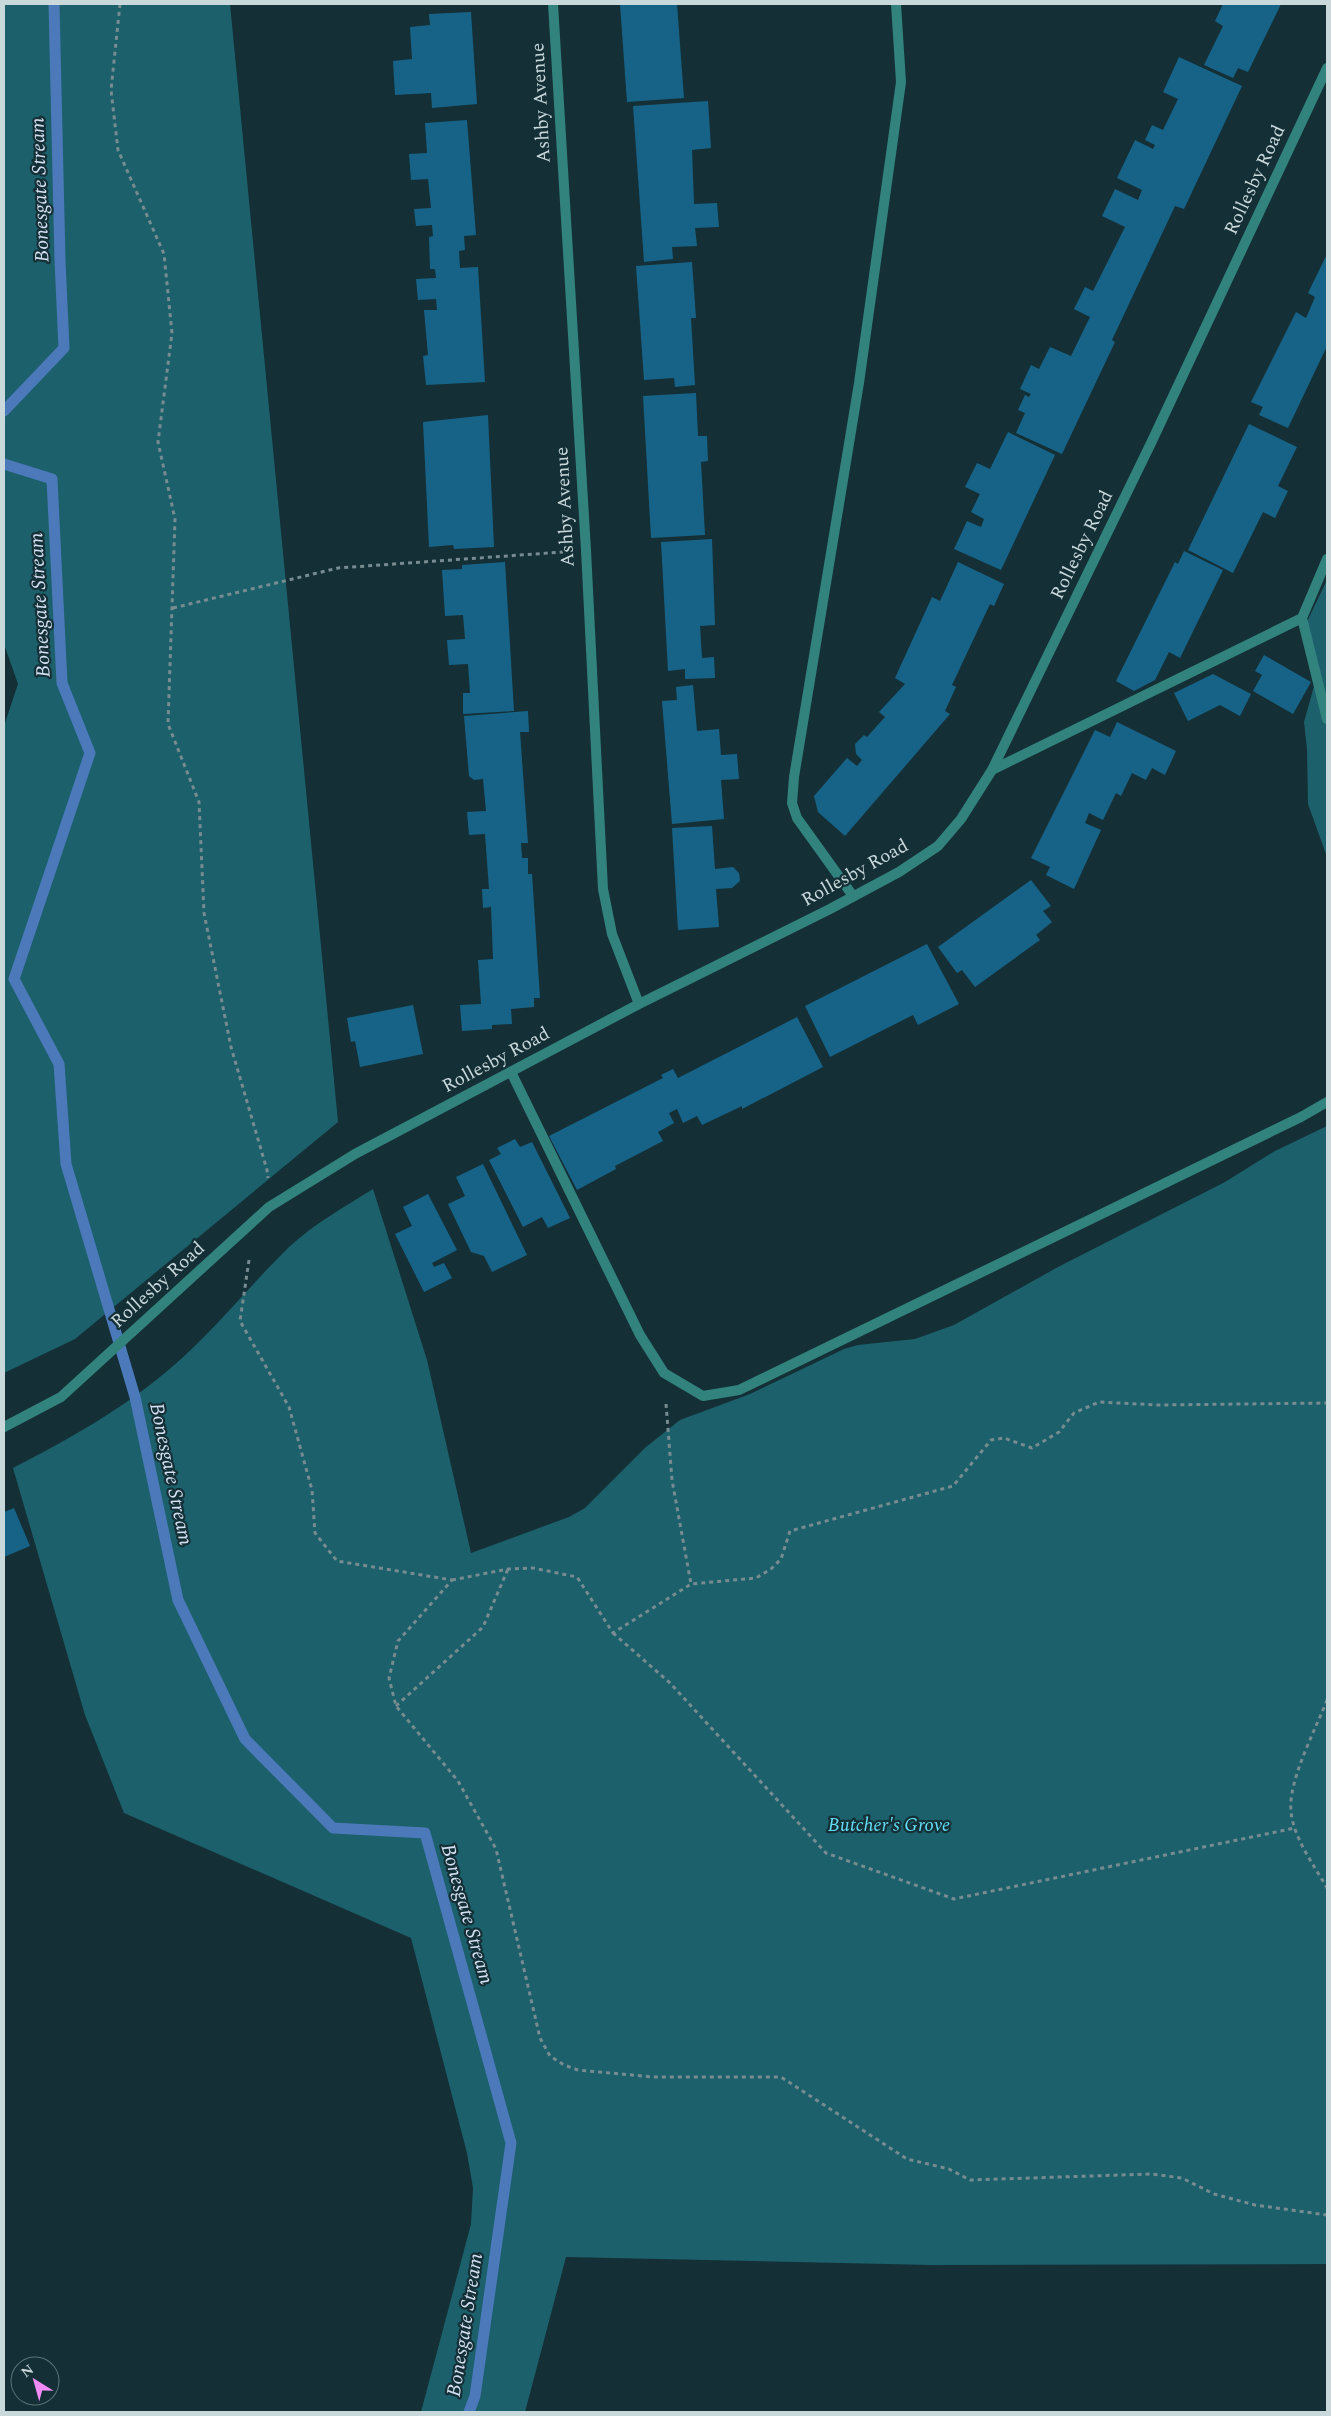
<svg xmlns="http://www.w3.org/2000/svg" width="1331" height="2416" font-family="Spectral,serif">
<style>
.forest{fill:#1c606c}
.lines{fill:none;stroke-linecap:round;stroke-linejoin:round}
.stream{stroke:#4b79ba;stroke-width:11}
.building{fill:#176387}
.path{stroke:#778c91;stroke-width:3;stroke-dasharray:4 4;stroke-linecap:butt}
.lane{stroke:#32827d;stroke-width:10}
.street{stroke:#32827d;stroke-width:10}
.labels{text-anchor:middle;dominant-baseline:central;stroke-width:4.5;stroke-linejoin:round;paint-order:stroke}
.street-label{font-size:19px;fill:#c8d8db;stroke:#143036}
.park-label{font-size:19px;font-style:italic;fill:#62dff6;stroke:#143036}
.water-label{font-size:20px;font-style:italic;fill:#d4e1f4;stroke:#143036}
</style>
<rect width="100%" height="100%" fill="#143036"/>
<!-- forest -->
<path class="forest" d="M 4,4 L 230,4 L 338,1122 L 75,1339 L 4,1373 L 4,726 L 18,684 L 4,644 Z
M 1327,580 L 1327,857 L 1308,804 L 1307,749 L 1304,722 L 1314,686 L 1302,632 Z
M 1327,1126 L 1327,2264 L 932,2265 L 566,2257 L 525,2412 L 421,2412 L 471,2224 L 473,2188 L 467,2153 L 411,1938 L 124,1813 L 85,1715 L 13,1468 C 69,1439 125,1408 173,1366 C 215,1330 249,1286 289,1247 C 314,1224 344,1207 373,1189 L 427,1360 L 471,1553 L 569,1517 L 585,1508 L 646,1447 L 680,1420 L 750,1394 L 844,1349 L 858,1345 L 915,1339 L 954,1325 L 1058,1267 L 1225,1182 L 1275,1151 Z"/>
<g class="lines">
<!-- stream -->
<path class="stream" d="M 4,411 L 64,348 L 60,260 L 54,4
M 4,464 L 52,479 L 62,683 L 90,753 L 14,979 L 59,1064 L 66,1164 L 135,1397 L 178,1600 L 245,1739 L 333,1828 L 425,1833 L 511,2143 L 475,2396 L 469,2412"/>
</g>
<!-- building -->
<path class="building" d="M 620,4 L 677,4 L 684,98 L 627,102 Z
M 1223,4 L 1281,4 L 1248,72 L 1238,68 L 1233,78 L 1204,65 L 1223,26 L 1215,21 Z
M 471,12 L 477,104 L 432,108 L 431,93 L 395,95 L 393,61 L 412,59 L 410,27 L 430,25 L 429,14 Z
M 1179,57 L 1242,86 L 1184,209 L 1175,206 L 1112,340 L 1115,342 L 1062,454 L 1016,433 L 1025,413 L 1018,410 L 1025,395 L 1029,397 L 1031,394 L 1020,389 L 1031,365 L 1039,369 L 1050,347 L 1071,356 L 1090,317 L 1074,309 L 1085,287 L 1093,291 L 1125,227 L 1102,216 L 1115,189 L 1138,200 L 1142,190 L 1117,178 L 1135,140 L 1153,149 L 1155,145 L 1145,140 L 1152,125 L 1163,130 L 1178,99 L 1163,92 Z
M 708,101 L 711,148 L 692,150 L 694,204 L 717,203 L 719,227 L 695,228 L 697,246 L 672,247 L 673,259 L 644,262 L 633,106 Z
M 467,120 L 476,235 L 464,236 L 465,250 L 459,251 L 460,268 L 478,267 L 485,382 L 426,385 L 423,356 L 428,355 L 424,310 L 437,310 L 436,299 L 418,300 L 416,279 L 436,278 L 435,269 L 430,269 L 429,237 L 433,236 L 432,225 L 416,226 L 414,209 L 431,208 L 428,179 L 411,180 L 409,154 L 427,153 L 425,123 Z
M 1327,254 L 1327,346 L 1288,428 L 1259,415 L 1263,407 L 1251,402 L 1296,312 L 1306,318 L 1315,297 L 1308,293 Z
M 692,262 L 696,318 L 691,318 L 695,385 L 675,387 L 674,378 L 644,380 L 636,266 Z
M 696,393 L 698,436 L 707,436 L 708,461 L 701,462 L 705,535 L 651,538 L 643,396 Z
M 488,415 L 494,547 L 454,549 L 453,545 L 429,547 L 423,422 Z
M 1249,424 L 1297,447 L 1278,486 L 1288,491 L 1275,518 L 1263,512 L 1233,573 L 1188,550 Z
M 1008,432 L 1055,455 L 1001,570 L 954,549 L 967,521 L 981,527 L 984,519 L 971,512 L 980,494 L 965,487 L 977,463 L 990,469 Z
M 712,539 L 715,625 L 700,626 L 702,658 L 714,657 L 715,678 L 685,679 L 685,669 L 668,671 L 661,542 Z
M 1184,551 L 1223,570 L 1180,658 L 1169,652 L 1155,680 L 1134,691 L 1116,681 L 1175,562 L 1178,564 Z
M 505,562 L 514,711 L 463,714 L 463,693 L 470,693 L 468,664 L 449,665 L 447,640 L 465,639 L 463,615 L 445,616 L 442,570 L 462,569 L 462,565 Z
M 958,562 L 1004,584 L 994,606 L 990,604 L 952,685 L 956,687 L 945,711 L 950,714 L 845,836 L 818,812 L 814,796 L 847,758 L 857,766 L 862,760 L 856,754 L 855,744 L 864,735 L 867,737 L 885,717 L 879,712 L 905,684 L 895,678 L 932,597 L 940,601 Z
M 1264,655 L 1311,682 L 1293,714 L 1253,691 L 1262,675 L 1255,671 Z
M 1213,674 L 1251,694 L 1240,716 L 1220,705 L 1188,721 L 1174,693 Z
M 693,685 L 697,731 L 719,729 L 721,755 L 737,754 L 739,779 L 721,780 L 724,819 L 672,824 L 662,701 L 677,700 L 676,687 Z
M 528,711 L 529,732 L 520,732 L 528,843 L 521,843 L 522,858 L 528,858 L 528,874 L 532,874 L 540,998 L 534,998 L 534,1007 L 511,1009 L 512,1024 L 492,1025 L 492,1029 L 462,1031 L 460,1005 L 481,1004 L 478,960 L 493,959 L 491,907 L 483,908 L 482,889 L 489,889 L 485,834 L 469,835 L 467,812 L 486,811 L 483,779 L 474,780 L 469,776 L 464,716 Z
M 1117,722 L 1176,751 L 1165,775 L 1152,768 L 1146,780 L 1132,773 L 1121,796 L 1116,793 L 1103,820 L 1089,813 L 1085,823 L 1101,830 L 1074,889 L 1046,875 L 1050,867 L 1031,858 L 1095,730 L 1110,737 Z
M 712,826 L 715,869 L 733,867 L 739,873 L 740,881 L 732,888 L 716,889 L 719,927 L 678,930 L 672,828 Z
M 1031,880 L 1051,906 L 1043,911 L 1052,922 L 1036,935 L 1040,940 L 975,987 L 962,970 L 957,973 L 938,947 Z
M 927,944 L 959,1004 L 918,1025 L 913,1015 L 830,1057 L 805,1006 Z
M 413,1005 L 423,1054 L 360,1067 L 355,1041 L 351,1042 L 347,1018 Z
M 797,1017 L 823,1067 L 742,1109 L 742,1106 L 702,1125 L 697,1116 L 683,1123 L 677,1109 L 669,1113 L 674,1123 L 658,1132 L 663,1141 L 615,1166 L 616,1169 L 577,1190 L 549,1136 L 663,1078 L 661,1075 L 673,1069 L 678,1078 Z
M 515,1139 L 520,1147 L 532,1142 L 570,1218 L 548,1228 L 542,1217 L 523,1227 L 489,1160 L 501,1154 L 497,1148 Z
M 483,1164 L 527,1255 L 492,1272 L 484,1256 L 471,1252 L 448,1204 L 465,1196 L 456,1177 Z
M 428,1194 L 457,1250 L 432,1263 L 434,1267 L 444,1263 L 452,1278 L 424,1292 L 395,1234 L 412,1226 L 403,1207 Z
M 14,1508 L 30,1546 L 4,1557 L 4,1512 Z"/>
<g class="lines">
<!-- path -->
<path class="path" d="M 120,4 L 111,90 L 118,150 L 164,254 L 172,333 L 158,442 L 175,519 L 168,724 L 199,802 L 204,913 L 231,1047 L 267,1170 L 268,1178
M 173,608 L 338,568 L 563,552
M 249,1260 L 240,1321 L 289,1407 L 312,1490 L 315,1533 L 337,1561 L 452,1580 L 398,1641 L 389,1678 L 396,1706 L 458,1781 L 496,1849 L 540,2038 L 550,2056 L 564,2065 L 578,2070 L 653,2077 L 781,2077 L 907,2159 L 949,2169 L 970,2180 L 1151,2174 L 1182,2178 L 1214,2194 L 1255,2205 L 1327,2215
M 666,1404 L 672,1480 L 691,1584
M 452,1580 L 508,1569 L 533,1568 L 577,1577 L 613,1633 L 691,1584 L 756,1578 L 771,1569 L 781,1559 L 790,1531 L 953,1486 L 991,1440 L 1004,1438 L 1032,1448 L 1059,1432 L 1074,1413 L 1099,1402 L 1158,1405 L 1327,1403
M 613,1633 L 670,1683 L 826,1853 L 954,1899 L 1295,1828
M 1327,1700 C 1315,1731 1288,1780 1291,1812 C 1294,1839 1314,1865 1327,1888
M 396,1706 L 483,1627 L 508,1569"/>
<!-- lane -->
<path class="lane" d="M 1302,618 L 1327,719
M 992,770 L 1302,618 L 1327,559
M 853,896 L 797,818 L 792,803 L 794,777 L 859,383 L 901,82 L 896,4
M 511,1072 L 640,1335 L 664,1373 L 703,1396 L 739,1390 L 1301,1117 L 1327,1102"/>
<!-- street -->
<path class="street" d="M 553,4 L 586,550 L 603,889 L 612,934 L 639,1004
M 4,1427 L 61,1397 L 269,1207 L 355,1154 L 639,1004 L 830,909 L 899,872 L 938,846 L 961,819 L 992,770 L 1152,441 L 1327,68"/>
</g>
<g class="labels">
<!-- street labels -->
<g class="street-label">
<text transform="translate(541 103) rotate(-93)">Ashby Avenue</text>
<text transform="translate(1255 180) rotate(-65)">Rollesby Road</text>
<text transform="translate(565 507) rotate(-93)">Ashby Avenue</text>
<text transform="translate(1082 545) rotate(-64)">Rollesby Road</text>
<text transform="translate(855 873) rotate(-29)">Rollesby Road</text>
<text transform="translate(496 1060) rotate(-28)">Rollesby Road</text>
<text transform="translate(158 1285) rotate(-42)">Rollesby Road</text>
</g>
<!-- park labels -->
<g class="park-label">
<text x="889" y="1825">Butcher's Grove</text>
</g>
<!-- water labels -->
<g class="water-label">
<text transform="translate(40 190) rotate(-92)">Bonesgate Stream</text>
<text transform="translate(40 605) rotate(-93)">Bonesgate Stream</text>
<text transform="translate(171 1474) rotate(78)">Bonesgate Stream</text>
<text transform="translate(467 1914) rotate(74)">Bonesgate Stream</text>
<text transform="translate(465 2325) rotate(-81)">Bonesgate Stream</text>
</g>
</g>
<!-- border -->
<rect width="1331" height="2416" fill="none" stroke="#c8d8db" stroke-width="10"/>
<!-- north arrow -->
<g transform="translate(35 2381) rotate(323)"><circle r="24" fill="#143036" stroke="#5c7378"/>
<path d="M0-4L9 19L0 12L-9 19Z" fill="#f08bf6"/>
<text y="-8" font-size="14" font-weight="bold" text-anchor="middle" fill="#c8d8db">N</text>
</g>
</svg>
